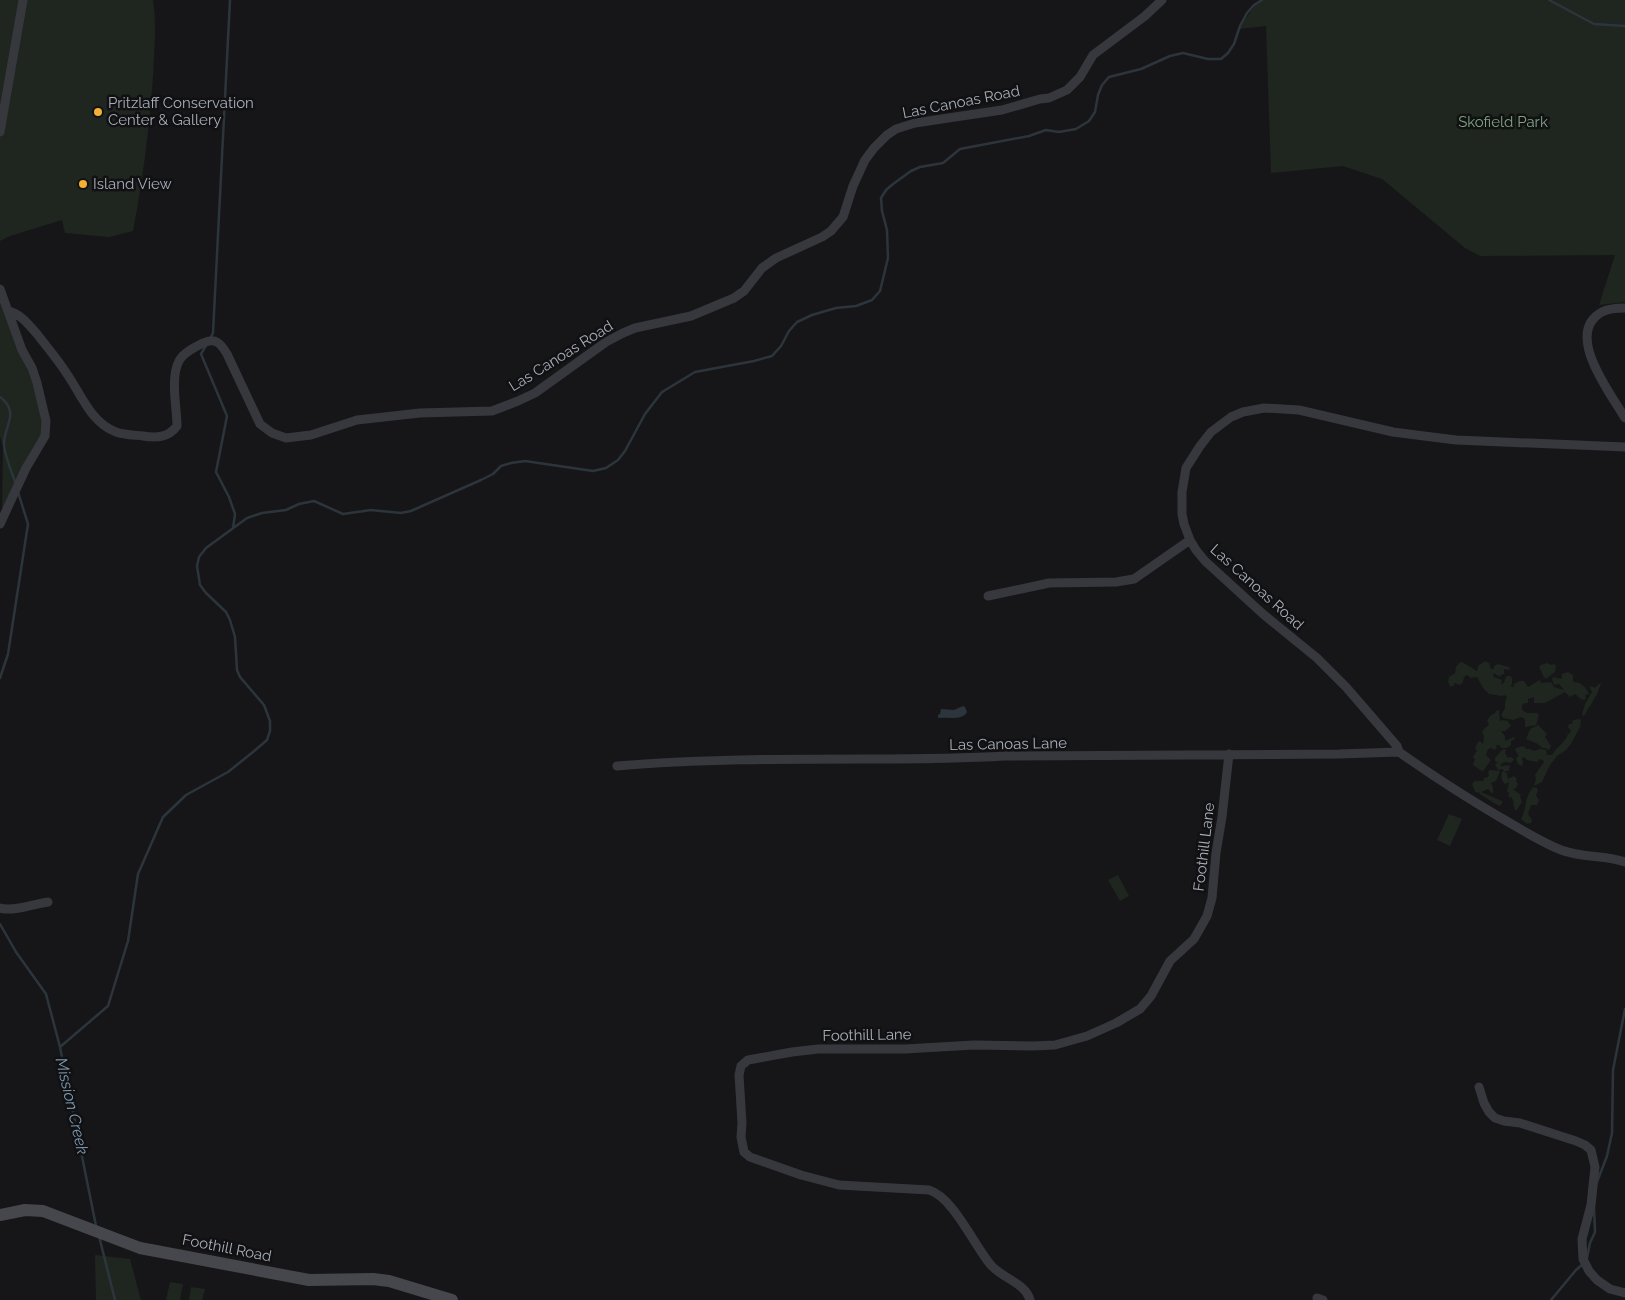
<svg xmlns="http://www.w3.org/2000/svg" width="1625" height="1300" font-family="Raleway,sans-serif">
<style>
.green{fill:#1e261f}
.water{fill:#2c353c}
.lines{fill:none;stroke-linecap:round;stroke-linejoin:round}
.stream{stroke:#2c353c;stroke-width:2.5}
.street{stroke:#37383d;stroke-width:9}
.secondary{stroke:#45474d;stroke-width:12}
.poi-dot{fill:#f2b134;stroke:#111113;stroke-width:2}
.labels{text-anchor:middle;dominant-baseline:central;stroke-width:5;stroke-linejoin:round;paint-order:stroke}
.street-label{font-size:15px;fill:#a8adb8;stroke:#111113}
.poi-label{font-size:15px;fill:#a8adb8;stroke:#111113;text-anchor:start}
.park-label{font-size:15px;fill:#7fa381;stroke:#111113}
.water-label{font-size:16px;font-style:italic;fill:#7f9bb3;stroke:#111113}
</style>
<rect width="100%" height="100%" fill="#161618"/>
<!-- green -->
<path class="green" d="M 0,0 L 153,0 C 157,26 154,52 153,77 C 149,129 143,180 133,231 L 109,237 L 65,233 L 62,220 L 10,236 L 0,241 Z
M 1259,0 L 1625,0 L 1625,302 L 1599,305 L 1615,255 L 1480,256 L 1465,248 L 1382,179 L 1343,166 L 1271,173 L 1266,26 L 1238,29 Z
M 0,291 L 44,416 L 43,431 L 24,463 L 2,512 L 3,445 L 0,436 Z
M 1485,661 L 1489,663 L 1491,669 L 1494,669 L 1494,666 L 1498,664 L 1509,667 L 1510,670 L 1504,669 L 1504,674 L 1501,675 L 1500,677 L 1494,673 L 1493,675 L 1494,677 L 1502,680 L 1501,684 L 1504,683 L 1505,679 L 1507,676 L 1510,676 L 1512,678 L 1512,684 L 1510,687 L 1512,686 L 1514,688 L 1514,684 L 1520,681 L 1524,681 L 1528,687 L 1540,680 L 1541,683 L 1551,682 L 1554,687 L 1564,690 L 1559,684 L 1554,685 L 1552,679 L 1553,677 L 1561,679 L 1562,678 L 1562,674 L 1568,672 L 1573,675 L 1573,682 C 1580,681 1587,688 1589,694 L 1585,695 L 1586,699 L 1582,700 L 1575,694 L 1570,697 L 1565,692 L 1545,703 L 1534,703 L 1534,697 L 1528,699 L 1528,703 L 1525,703 L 1522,705 L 1522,710 L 1527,713 L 1537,713 L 1539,715 L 1536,725 L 1525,727 L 1525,719 L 1521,717 L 1513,720 L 1503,718 L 1501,715 L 1505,708 L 1505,702 L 1507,697 L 1504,695 L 1502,696 L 1489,694 L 1483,688 L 1477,677 L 1471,678 L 1467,675 L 1464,677 L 1463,682 L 1460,685 L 1454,683 L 1454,686 L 1450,686 L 1448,682 L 1449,677 L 1455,673 L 1456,667 L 1459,663 L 1462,662 L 1477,671 L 1478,666 Z
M 1547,663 L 1551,665 L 1554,664 L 1556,666 L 1555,672 L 1546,679 L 1543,676 L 1543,675 L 1539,667 L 1541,665 Z
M 1601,683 L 1597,694 L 1584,716 L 1582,715 L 1585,704 L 1592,692 L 1590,688 L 1591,686 L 1595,688 L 1599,684 Z
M 1499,710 L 1500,721 L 1503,720 L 1508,721 L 1511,726 L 1505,731 L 1501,731 L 1505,736 L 1505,741 L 1514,737 L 1515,739 L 1511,741 L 1511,745 L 1507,748 L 1501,748 L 1499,745 L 1496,745 L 1497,748 L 1494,750 L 1492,748 L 1488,749 L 1486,755 L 1491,760 L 1483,771 L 1480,770 L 1473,765 L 1475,759 L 1473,757 L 1477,750 L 1475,749 L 1478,742 L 1480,741 L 1483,744 L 1484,736 L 1482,732 L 1484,729 L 1489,725 L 1487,720 L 1491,715 L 1494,714 L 1496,711 Z
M 1579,719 L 1581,720 L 1580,727 L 1571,744 L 1566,750 L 1557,756 L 1550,765 L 1542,782 L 1534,786 L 1536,779 L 1535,775 L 1544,762 L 1543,760 L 1540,759 L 1537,762 L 1527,760 L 1524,757 L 1522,758 L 1523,762 L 1522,766 L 1518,764 L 1516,758 L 1519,756 L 1515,750 L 1516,748 L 1524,746 L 1526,749 L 1530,749 L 1534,751 L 1540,749 L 1546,750 L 1547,753 L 1546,755 L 1552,755 C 1556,747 1565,743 1568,734 L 1570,733 L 1571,731 L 1568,727 L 1569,724 L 1572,724 L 1573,720 Z
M 1538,725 L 1547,734 L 1545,737 L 1551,746 L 1549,750 L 1545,748 L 1542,748 L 1538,744 L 1526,739 L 1530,729 Z
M 1505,749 L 1506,750 L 1505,753 L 1508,758 L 1511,757 L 1514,759 L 1511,763 L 1504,762 L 1500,765 L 1502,766 L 1510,765 L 1509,771 L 1504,771 L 1507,773 L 1508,779 L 1514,776 L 1517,779 L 1516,781 L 1518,784 L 1516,788 L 1513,789 L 1521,795 L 1520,797 L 1522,802 L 1516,811 C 1513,806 1514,802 1512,798 L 1509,797 L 1508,795 L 1510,793 L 1507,792 L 1509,782 L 1505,784 C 1501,781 1501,776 1502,772 L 1504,771 L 1502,769 L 1498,770 L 1495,764 L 1498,763 L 1495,761 L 1495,758 L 1502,750 Z
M 1490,770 L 1500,771 L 1496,781 L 1491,783 L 1493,787 L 1493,792 L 1492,794 L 1488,789 L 1481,792 L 1502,801 L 1502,803 L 1500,806 L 1494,803 L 1480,794 L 1480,793 L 1475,792 L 1472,784 L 1475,781 L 1483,781 L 1484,778 L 1488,777 L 1489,775 L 1488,772 Z
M 1533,787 L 1537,788 L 1538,790 L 1536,795 L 1539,800 L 1537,805 L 1531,805 L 1528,814 L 1532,820 L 1531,823 L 1527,824 L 1521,819 C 1527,808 1524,798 1533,787 Z
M 1449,814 L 1462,819 L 1450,846 L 1437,840 Z
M 1118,875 L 1129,896 L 1120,901 L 1108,880 Z
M 95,1255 L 130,1259 L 141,1300 L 96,1300 Z
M 170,1282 L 183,1284 L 180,1300 L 166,1300 Z
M 191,1287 L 205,1289 L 202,1300 L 189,1300 Z"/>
<!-- water -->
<path class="water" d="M 963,706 L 965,707 L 967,712 C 962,721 948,717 938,718 L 938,715 L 940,714 L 941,709 L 954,710 Z"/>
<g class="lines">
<!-- stream -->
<path class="stream" d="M 1549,0 L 1594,24 L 1625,26
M 211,337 L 213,333 L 230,0
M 207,344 L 201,354 L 227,416 L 216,472 L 229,497 L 235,514 L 233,528
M 0,397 C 21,413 3,427 4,445 C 5,457 12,473 16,484
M 0,678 L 8,654 L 28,524 L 18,492
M 0,924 L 16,952 L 46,994 L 60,1047 L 96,1226
M 60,1047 L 108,1006 L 128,941 L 138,874 L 163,817 L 186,795 L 228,772 L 253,752 L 267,740 L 270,731 L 270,721 L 264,705 L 240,677 L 237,670 L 235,637 L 230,620 L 226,612 L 206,593 L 200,585 L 197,566 L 199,557 L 206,548 L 247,518 L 262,513 L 286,510 L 299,504 L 314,501 L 343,514 L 371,510 L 401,513 L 411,511 L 481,480 L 493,474 L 501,466 L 511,463 L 525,461 L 593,471 L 606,468 L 618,460 L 625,451 L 645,414 L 662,392 L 695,372 L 754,361 L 772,356 L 781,346 L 789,331 L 797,322 L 812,315 L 836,308 L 856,306 L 872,300 L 880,291 L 888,258 L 887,230 L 882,211 L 881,198 L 886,190 L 893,184 L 911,171 L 920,167 L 943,163 L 960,149 L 1029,136 L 1046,130 L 1059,132 L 1076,129 L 1089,121 L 1095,112 L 1098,95 L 1102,85 L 1109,77 L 1141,69 L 1170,56 L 1183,53 L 1208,59 L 1221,59 L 1228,53 L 1234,44 L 1240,26 L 1247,13 L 1254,5 L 1262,0
M 1597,1182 L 1607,1156 L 1612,1133 L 1613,1070 L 1625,1009
M 99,1236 L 115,1300
M 1587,1258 L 1590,1243 L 1595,1232 L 1594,1207
M 1551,1300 L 1576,1270 L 1583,1264"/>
<!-- street -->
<path class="street" d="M 0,132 L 23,0
M 0,289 L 22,350 L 32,368 L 37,383 L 46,421 L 45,436 L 26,468 L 0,524
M 1625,308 C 1618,308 1609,308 1602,312 C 1563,333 1611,394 1625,418
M 8,311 C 21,314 28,324 37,334 C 47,347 58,360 67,374 C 81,394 91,423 116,432 C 124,435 134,435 143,436 C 156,438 168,438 177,426 C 177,408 170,378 179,361 C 183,353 195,347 203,343 C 216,337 221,344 227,354 L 260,424 L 272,433 L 286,438 L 311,435 L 357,420 L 420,413 L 492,411 L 518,401 L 535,393 L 606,342 L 623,333 L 635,328 L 691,316 L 734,298 L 744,291 L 762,268 L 776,258 L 822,237 L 831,231 L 843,217 L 853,186 L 865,160 L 874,148 L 887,135 L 896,129 L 915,123 L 1002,110 L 1040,99 L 1049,98 L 1067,90 L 1080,77 L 1093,55 L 1145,16 L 1162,0
M 1625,447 L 1456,440 L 1424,436 L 1393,432 L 1299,410 L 1264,408 L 1243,412 L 1231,417 L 1211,432 L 1200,446 L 1186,468 L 1182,492 L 1182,514 L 1184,524 L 1190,540 L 1196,550 L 1205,561 L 1263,614 L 1317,658 L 1346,687 L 1397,746 L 1399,752 C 1433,776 1467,798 1503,819 C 1522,830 1541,842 1561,850 C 1582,858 1605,855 1625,862
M 988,596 L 1049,583 L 1116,582 L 1134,579 L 1190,540
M 617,766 C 699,759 782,759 864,759 C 911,759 957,759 1004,756 L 1339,754 L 1399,752
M 0,908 C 13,912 34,904 48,902
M 1479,1087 L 1484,1103 L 1489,1112 L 1495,1118 L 1504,1121 L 1520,1123 L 1576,1141 L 1585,1145 L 1591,1150 L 1595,1167 L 1591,1205 L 1582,1239 L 1583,1259 L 1589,1271 L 1597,1280 L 1610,1289 L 1625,1293
M 1317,1298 L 1323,1300
M 1030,1300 C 1026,1283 1001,1278 990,1264 C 974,1245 953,1197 929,1190 L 839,1185 L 801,1175 L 750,1157 L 744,1152 L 741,1137 L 742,1123 L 739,1075 L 741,1066 L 748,1060 L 792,1052 L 818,1049 L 905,1049 L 974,1045 L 1033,1046 L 1055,1045 L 1087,1036 L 1116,1023 L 1140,1009 L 1151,996 L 1170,961 L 1194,939 L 1207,916 L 1212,898 L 1216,853 L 1222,817 L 1229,754"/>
<!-- secondary -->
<path class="secondary" d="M 0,1215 L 25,1210 L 43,1211 L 140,1248 L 309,1280 L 373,1279 L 389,1281 L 452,1300"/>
</g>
<!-- markers -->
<g class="poi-dot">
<circle cx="98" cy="112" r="5"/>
<circle cx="83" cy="184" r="5"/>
</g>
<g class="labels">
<!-- street labels -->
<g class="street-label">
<text transform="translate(961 102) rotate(-11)">Las Canoas Road</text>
<text transform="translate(561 356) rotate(-32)">Las Canoas Road</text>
<text transform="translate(1257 587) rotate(42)">Las Canoas Road</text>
<text transform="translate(1008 744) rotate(-1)">Las Canoas Lane</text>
<text transform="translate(1204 847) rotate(-83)">Foothill Lane</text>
<text transform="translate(867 1035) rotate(-1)">Foothill Lane</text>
<text transform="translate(227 1248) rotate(11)">Foothill Road</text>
</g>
<!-- poi labels -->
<g class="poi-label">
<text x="108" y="103">Pritzlaff Conservation<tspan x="108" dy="17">Center &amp; Gallery</tspan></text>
<text x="93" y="184">Island View</text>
</g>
<!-- park labels -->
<g class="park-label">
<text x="1503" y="122">Skofield Park</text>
</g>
<!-- water labels -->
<g class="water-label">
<text transform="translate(72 1106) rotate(77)">Mission Creek</text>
</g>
</g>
</svg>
